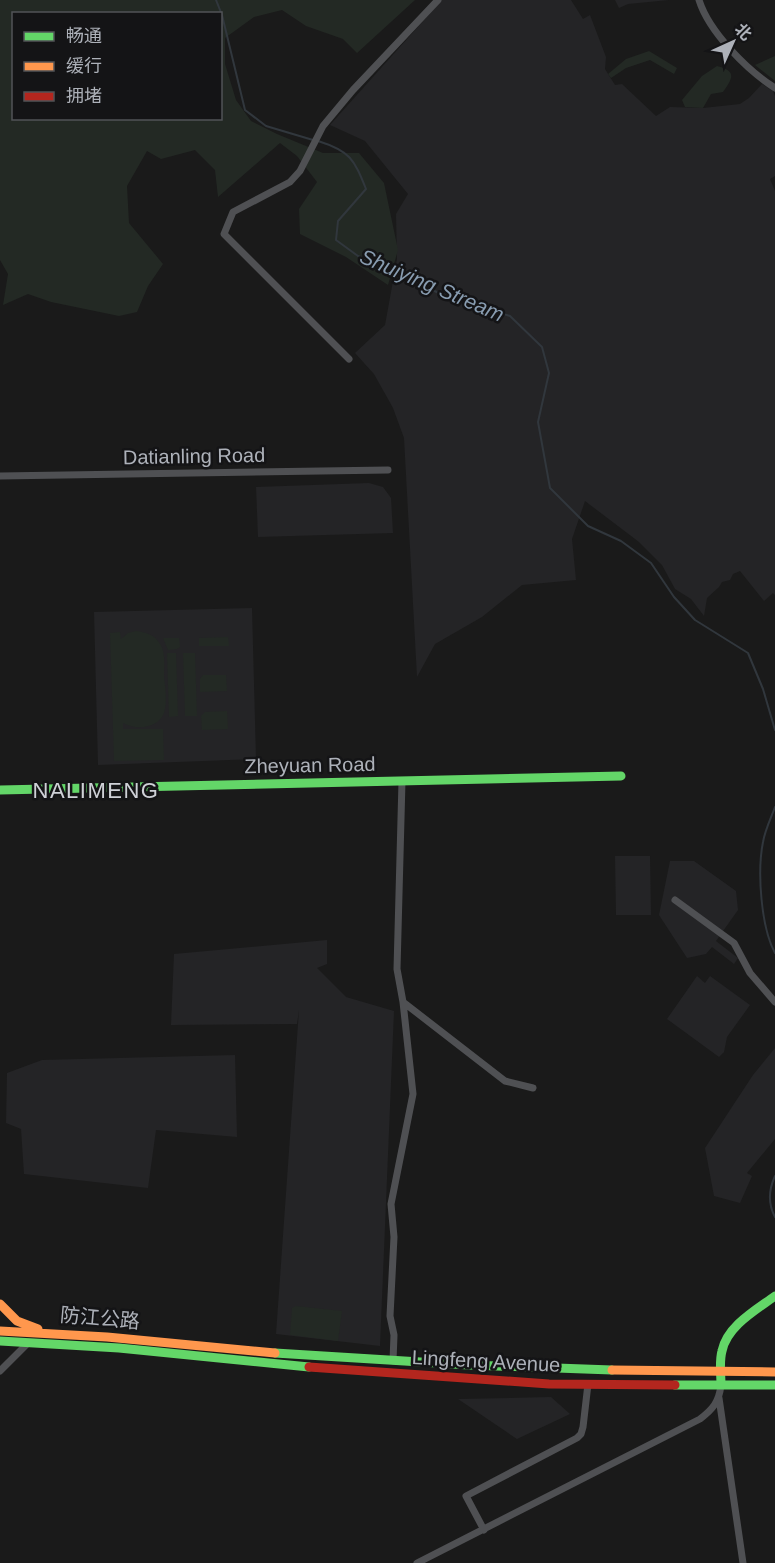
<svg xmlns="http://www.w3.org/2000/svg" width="775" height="1563" font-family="Arial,'Noto Sans SC',sans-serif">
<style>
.built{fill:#242426}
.green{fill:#232924;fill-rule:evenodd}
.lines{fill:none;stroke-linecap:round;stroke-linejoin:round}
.stream{stroke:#31373d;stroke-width:2}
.street{stroke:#4f5053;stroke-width:7}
.fast{stroke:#63d668;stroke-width:9}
.slow{stroke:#ff974d;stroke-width:9}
.jam{stroke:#b3261e;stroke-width:9}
.labels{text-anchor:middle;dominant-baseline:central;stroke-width:5;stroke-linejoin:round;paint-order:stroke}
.street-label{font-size:20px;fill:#adb1b9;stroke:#141416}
.water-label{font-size:21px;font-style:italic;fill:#889cb0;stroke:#141416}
.quarter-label{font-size:22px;letter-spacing:1.5px;fill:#ced0d6;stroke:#141416}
</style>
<rect width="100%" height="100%" fill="#1a1a1a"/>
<!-- built -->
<path class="built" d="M 442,0 L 571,0 L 583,19 L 590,15 L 606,57 L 605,69 L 615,85 L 622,84 L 656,116 L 670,107 L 703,108 L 740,104 L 749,98 L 762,84 L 773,91 L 775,96 L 775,176 L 770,179 L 775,191 L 775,595 L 773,593 L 764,601 L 740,571 L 733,574 L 730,580 L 722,582 L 719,587 L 707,598 L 704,616 L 691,599 L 675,589 L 662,565 L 639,542 L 585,501 L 572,539 L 576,580 L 522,585 L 482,617 L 435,644 L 417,677 L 404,438 L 393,408 L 374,374 L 355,353 L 385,325 L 397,259 L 396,214 L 408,194 L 365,141 L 330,125 Z
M 615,0 L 669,0 L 628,4 L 619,8 Z
M 369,483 L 383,487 L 391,498 L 393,533 L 258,537 L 256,487 Z
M 252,608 L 256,759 L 98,765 L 94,612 Z
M 615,856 L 650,856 L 651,915 L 616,915 Z
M 670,861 L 694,861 L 736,891 L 738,910 L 716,941 L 738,958 L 734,964 L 712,947 L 706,954 L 687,958 L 659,915 Z
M 327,940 L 327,964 L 317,968 L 346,997 L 394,1011 L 380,1346 L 276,1334 L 299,1010 L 297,1024 L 171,1025 L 174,954 Z
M 697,976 L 705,983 L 710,976 L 750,1005 L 727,1037 L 724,1052 L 719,1057 L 667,1019 Z
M 775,1048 L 775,1139 L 747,1173 L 752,1176 L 740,1203 L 714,1196 L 705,1148 L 753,1075 Z
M 235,1055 L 237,1137 L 156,1130 L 148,1188 L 24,1174 L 21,1129 L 6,1123 L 7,1073 L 42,1060 Z
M 551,1397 L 570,1414 L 517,1439 L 458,1399 Z"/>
<!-- green -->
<path class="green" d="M 0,0 L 415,0 L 357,53 L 343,39 L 306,26 L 282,10 L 254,17 L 225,38 L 225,64 L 236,100 L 251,121 L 277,134 L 323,153 L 359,153 L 384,183 L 398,250 L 388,285 L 346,257 L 300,234 L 299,209 L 317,182 L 297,156 L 280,143 L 218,197 L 215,170 L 195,150 L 161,159 L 147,151 L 127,186 L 129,223 L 163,264 L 148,286 L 137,312 L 119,316 L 51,302 L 28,294 L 3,305 L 8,274 L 0,260 ZM 14,14 L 220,14 L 220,118 L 14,118 Z
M 649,51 L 677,68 L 674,74 L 650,60 L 626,68 L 611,78 L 608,74 L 626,59 Z
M 775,56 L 775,81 L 755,65 Z
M 717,66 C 737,71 733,78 723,92 L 711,94 L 703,108 L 685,107 L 682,100 L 702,76 Z
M 136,631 C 146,632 155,635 160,644 C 166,653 164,666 164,676 C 165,686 167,699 165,709 C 162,728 137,731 123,723 L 123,729 L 163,729 L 164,760 L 114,761 L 110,633 L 120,632 L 121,639 L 128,633 Z
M 228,637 L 229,646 L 199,646 L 199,638 Z
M 163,638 L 179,638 L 180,647 L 177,649 L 168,650 Z
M 167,653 L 176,653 L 178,716 L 169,717 Z
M 183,653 L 195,653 L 197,716 L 185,716 Z
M 203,675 L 226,675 L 227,691 L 200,692 L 200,679 Z
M 227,711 L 228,729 L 202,730 L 201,716 L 205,712 Z
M 296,1306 L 342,1311 L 338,1341 L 290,1335 L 292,1308 Z"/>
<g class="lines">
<!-- stream -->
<path class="stream" d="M 216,0 L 222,15 L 245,110 L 266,126 L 313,140
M 318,141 C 350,151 354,159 366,189 L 338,221 L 336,240 L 358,256 L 441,294 L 510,316 L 542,347 L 549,373 L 538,422 L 550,488 L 588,526 L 621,541 L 651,563 L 674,597 L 695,620 L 748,653 L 763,689 L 775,730
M 775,807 C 771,818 765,830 763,842 C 757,872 761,927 775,953
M 775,1176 C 769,1189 768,1204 775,1217"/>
<!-- street -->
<path class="street" d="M 699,0 C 709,32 747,70 775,88
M 349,359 L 224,234 L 233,212 L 290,182 L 300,171 L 323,126 L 353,90 L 438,0
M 0,476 L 388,470
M 402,781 L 397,969 L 403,1002 L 505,1081 L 533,1088
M 675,900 L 734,943 L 750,973 L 775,1002
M 393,1361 L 394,1335 L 390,1316 L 394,1237 L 391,1204 L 413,1094 L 403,1002
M 0,1371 L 28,1343
M 719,1398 L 743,1563
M 484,1530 L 466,1496 L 577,1438 L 581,1434 L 583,1427 L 588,1384
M 417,1563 L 700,1419 C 713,1409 719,1402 721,1385"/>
<!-- fast -->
<path class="fast" d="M 0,790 L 621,776
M 0,1341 L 119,1348 L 309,1367
M 275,1353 L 469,1365 L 612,1370
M 675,1385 L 775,1385
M 721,1385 C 721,1374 719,1362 722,1351 C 727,1326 756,1310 775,1296"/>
<!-- slow -->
<path class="slow" d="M 0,1304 L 17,1321 L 38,1329
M 0,1331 L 107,1337 L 275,1353
M 612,1370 L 775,1372"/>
<!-- jam -->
<path class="jam" d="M 309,1367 L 549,1384 L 675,1385"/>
</g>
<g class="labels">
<!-- street labels -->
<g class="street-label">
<text transform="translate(194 456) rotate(-1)">Datianling Road</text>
<text transform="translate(310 765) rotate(-1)">Zheyuan Road</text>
<text transform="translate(100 1318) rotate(5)">防江公路</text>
<text transform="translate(486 1361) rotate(3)">Lingfeng Avenue</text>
</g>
<!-- water labels -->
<g class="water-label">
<text transform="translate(432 285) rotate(23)">Shuiying Stream</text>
</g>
<!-- quarter labels -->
<g class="quarter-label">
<text x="96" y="790">NALIMENG</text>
</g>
</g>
<!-- legend -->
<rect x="12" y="12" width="210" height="108" fill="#141416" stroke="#515357" stroke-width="1.5"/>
<rect x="24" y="32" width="30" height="9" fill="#63d668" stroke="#515357" stroke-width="1.5"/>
<text x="66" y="42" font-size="18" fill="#adb1b9">畅通</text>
<rect x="24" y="62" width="30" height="9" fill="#ff974d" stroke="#515357" stroke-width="1.5"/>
<text x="66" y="72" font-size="18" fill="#adb1b9">缓行</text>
<rect x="24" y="92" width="30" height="9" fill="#b3261e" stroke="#515357" stroke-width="1.5"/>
<text x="66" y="102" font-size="18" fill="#adb1b9">拥堵</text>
<!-- north arrow -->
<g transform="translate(733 42) rotate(45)" stroke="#141416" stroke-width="4.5" paint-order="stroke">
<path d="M0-4.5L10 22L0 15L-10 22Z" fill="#adb1b9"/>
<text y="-9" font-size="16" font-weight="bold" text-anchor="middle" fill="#adb1b9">北</text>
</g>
</svg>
